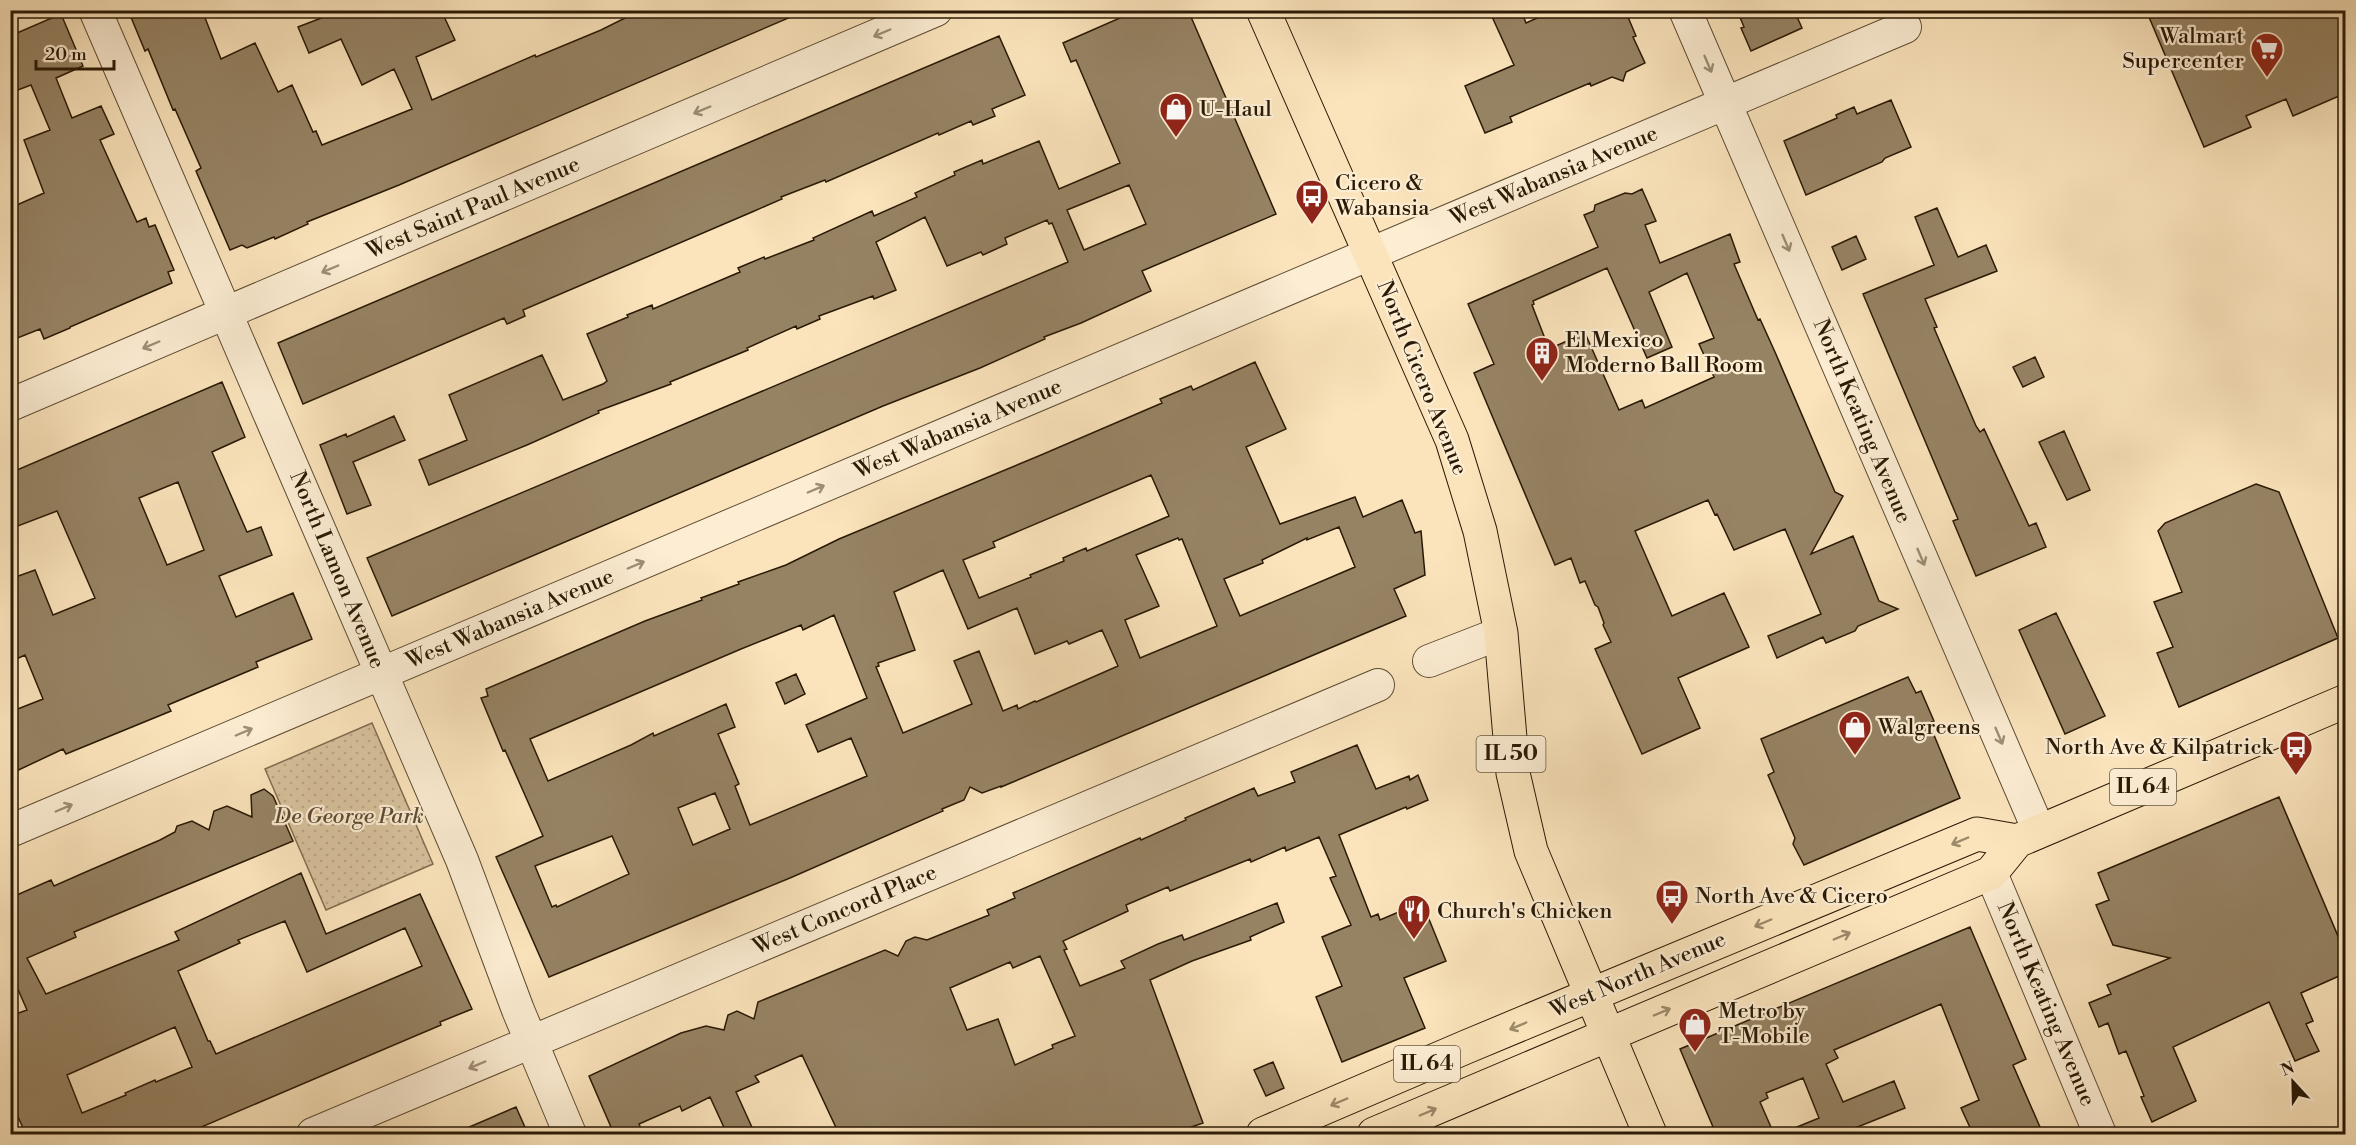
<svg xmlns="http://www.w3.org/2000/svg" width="2356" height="1145" font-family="'Libre Bodoni',serif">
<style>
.grass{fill:url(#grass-dots);stroke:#806d51;stroke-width:1.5}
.building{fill:#968364;stroke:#291905;stroke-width:1.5;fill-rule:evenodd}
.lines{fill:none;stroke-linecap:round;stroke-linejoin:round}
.street-casing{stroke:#5e4c33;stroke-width:34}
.primary-casing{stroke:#291905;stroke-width:35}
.street{stroke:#fcedd3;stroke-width:32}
.primary{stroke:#fbe4bc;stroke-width:33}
.oneway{stroke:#9d8e76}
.oneway2{stroke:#9c896a}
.labels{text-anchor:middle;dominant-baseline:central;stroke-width:4.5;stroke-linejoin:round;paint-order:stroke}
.shield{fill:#fcedd3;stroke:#685943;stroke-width:1.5}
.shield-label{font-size:21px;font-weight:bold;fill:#291905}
.poi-label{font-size:22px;fill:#291905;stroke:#fcedd3;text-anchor:start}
.street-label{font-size:22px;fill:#291905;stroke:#fcedd3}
.park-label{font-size:22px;font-style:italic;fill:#5d4b33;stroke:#fcedd3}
</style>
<defs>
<pattern id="grass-dots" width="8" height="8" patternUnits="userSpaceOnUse" patternTransform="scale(1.5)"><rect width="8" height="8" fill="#d7c19d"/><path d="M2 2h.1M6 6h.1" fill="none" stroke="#b9a586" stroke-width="1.8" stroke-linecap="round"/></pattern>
</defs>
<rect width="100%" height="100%" fill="#fbe4bc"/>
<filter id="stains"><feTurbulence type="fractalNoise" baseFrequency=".00333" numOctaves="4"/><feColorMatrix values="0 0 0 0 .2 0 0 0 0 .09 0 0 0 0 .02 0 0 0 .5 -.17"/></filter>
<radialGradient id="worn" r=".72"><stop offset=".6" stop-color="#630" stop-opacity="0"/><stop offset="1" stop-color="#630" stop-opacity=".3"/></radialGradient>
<!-- grass -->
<path class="grass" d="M 372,723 L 433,864 L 326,910 L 265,769 Z"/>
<!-- building -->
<path class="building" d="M 128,10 L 202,10 L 221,59 L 255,43 L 278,92 L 292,85 L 313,132 L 316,131 L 322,145 L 412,109 L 394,69 L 362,85 L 341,39 L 309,53 L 298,27 L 342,10 L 441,10 L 455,40 L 416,57 L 432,100 L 535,55 L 536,57 L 601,30 L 641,10 L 807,10 L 399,185 L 307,222 L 308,224 L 275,239 L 274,237 L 247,248 L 242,245 L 230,250 L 196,171 L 201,168 L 175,109 L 173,110 L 148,49 L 145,51 Z
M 1138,10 L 1188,10 L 1276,214 L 1142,271 L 1151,291 L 1081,323 L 1044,337 L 1045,339 L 980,368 L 883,406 L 392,616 L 367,558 L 1068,262 L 1052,223 L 1049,224 L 1047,220 L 1005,238 L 1007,244 L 983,255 L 981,252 L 947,266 L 925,217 L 876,242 L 896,290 L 874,299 L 873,296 L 819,316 L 820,319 L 797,329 L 796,326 L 747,348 L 748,350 L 670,382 L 671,384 L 598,411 L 599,413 L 527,445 L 429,485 L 419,460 L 467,440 L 449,395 L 542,355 L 563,400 L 603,384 L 607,381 L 587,334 L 628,317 L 627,315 L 652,305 L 653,309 L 740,272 L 738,268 L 764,257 L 765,259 L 814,240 L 813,238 L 872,211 L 874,216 L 917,197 L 915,193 L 955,175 L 954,172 L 982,160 L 983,164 L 1039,141 L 1059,189 L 1120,163 L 1076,60 L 1071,62 L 1063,43 ZM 1129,185 L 1146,224 L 1084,250 L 1067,210 Z
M 1489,10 L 1521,10 L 1526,23 L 1555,10 L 1625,10 L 1636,36 L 1633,37 L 1645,63 L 1626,72 L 1623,81 L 1612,77 L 1591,86 L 1590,83 L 1510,117 L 1512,122 L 1485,133 L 1465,86 L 1514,65 Z
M 1737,10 L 1794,10 L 1802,28 L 1751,51 L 1741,28 L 1744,27 Z
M 2146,10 L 2346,10 L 2346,93 L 2293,116 L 2286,99 L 2246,116 L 2251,127 L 2204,147 Z
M 61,14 L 83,66 L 56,78 L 72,118 L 101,106 L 114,134 L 100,140 L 137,222 L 146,218 L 149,227 L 155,225 L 174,270 L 168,272 L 172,283 L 70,327 L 70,328 L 44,339 L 40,329 L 10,341 L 10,208 L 44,193 L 24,140 L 50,130 L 31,85 L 10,93 L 10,36 Z
M 999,36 L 1025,95 L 992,109 L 995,116 L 973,125 L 971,121 L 939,135 L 938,133 L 826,182 L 825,180 L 781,197 L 782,199 L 752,212 L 523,310 L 525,316 L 507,324 L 504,318 L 303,404 L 278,343 Z
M 1891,100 L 1911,147 L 1885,158 L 1882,162 L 1806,195 L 1784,141 L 1837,118 L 1836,115 L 1854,107 L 1857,114 Z
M 1642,189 L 1656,221 L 1645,225 L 1660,263 L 1730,234 L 1740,262 L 1734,264 L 1758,320 L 1760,319 L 1775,352 L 1835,492 L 1843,496 L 1811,554 L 1853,536 L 1879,601 L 1898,609 L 1858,626 L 1855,631 L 1826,643 L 1823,637 L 1777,658 L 1768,636 L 1821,614 L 1785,529 L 1734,550 L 1717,514 L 1715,515 L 1708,500 L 1635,531 L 1672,616 L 1724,593 L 1749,647 L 1678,678 L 1700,728 L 1642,754 L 1595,649 L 1611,642 L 1603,625 L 1604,623 L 1598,607 L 1595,605 L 1585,581 L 1580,583 L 1571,558 L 1555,565 L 1474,373 L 1494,364 L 1468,304 L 1598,247 L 1584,215 L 1594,211 L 1595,205 L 1625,193 L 1632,194 ZM 1607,268 L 1647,358 L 1672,347 L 1649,292 L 1687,273 L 1714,338 L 1699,344 L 1714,377 L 1645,408 L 1642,400 L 1619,410 L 1585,333 L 1549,349 L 1532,305 L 1534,304 L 1533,301 Z
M 1937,208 L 1958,257 L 1986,245 L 1997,271 L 1925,299 L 1937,327 L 1934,328 L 1976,426 L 1980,432 L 1984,429 L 2029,526 L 2036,523 L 2046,547 L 1976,576 L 1953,521 L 1958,519 L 1863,294 L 1934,265 L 1915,217 Z
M 1856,236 L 1866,259 L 1842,270 L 1832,247 Z
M 2035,357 L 2044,377 L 2023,387 L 2013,367 Z
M 1255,362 L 1286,429 L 1246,447 L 1280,524 L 1355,497 L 1363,517 L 1402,500 L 1415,533 L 1421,531 L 1425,575 L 1394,589 L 1406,616 L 1001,787 L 1001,786 L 982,793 L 970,787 L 964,800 L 942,809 L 943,811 L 790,878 L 549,977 L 496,857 L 543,836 L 505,750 L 503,751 L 481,698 L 488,696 L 486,689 L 645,621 L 702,600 L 701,598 L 739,584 L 738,582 L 786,565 L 839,539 L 1041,455 L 1162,403 L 1160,399 L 1191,386 L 1193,390 ZM 1151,475 L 1169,516 L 1087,551 L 1086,548 L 1063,558 L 1064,561 L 1030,575 L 1031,577 L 979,598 L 963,560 L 995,547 L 993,542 ZM 1339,527 L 1355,567 L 1240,616 L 1224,579 L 1263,563 L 1262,560 L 1307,538 L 1307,540 ZM 1178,538 L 1179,540 L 1182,539 L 1217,626 L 1140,658 L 1125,620 L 1159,606 L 1136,555 ZM 943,570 L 968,629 L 1017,608 L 1035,654 L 1067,641 L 1069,644 L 1102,630 L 1118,666 L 1036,702 L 1035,701 L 1018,709 L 1017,705 L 1003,711 L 979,651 L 954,661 L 972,704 L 903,733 L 876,667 L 879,666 L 878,663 L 915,650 L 894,592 ZM 834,615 L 867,698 L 806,725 L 818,752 L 851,738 L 867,776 L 750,825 L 735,786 L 739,784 L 718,734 L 735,727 L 726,704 L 654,736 L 653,733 L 631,745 L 548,781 L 530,739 L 741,649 L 801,625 L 803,630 ZM 715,793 L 730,829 L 693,845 L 678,808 ZM 612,836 L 629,874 L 557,907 L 556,905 L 552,907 L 535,866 Z
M 222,382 L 245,437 L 212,452 L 247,532 L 261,527 L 272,555 L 219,576 L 236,617 L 293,593 L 312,639 L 256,662 L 258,667 L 168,705 L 171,711 L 66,754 L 63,749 L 10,774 L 10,712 L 43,699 L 25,655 L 10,662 L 10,579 L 35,570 L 53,615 L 95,598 L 57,511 L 10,529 L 10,473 ZM 178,482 L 204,550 L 167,565 L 139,498 Z
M 394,416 L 405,440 L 353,462 L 371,505 L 347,514 L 320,445 L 346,434 L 347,437 Z
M 2064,431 L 2090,490 L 2067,500 L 2039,442 Z
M 2256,484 L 2279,492 L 2338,638 L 2179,707 L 2157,653 L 2173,647 L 2154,602 L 2182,592 L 2158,531 L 2165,523 Z
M 2056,613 L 2105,716 L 2065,734 L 2019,630 Z
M 796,674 L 805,694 L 785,704 L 776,683 Z
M 1908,677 L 1916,693 L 1921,691 L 1934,721 L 1929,723 L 1960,798 L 1804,865 L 1793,844 L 1795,838 L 1768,775 L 1774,772 L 1761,739 Z
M 1357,745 L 1376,789 L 1409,776 L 1410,780 L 1418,775 L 1428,800 L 1407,809 L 1406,807 L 1339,835 L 1371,917 L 1378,914 L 1380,920 L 1422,902 L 1446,961 L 1404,978 L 1425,1028 L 1342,1062 L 1316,997 L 1342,986 L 1322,937 L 1351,925 L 1330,878 L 1336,876 L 1319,837 L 1286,851 L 1285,847 L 1251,862 L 1250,859 L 1170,891 L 1168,887 L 1126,905 L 1128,911 L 1063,941 L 1067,949 L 1064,950 L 1080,986 L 1125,968 L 1121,961 L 1158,944 L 1182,935 L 1184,940 L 1277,903 L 1284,922 L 1250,937 L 1251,940 L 1192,961 L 1150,980 L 1203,1123 L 1171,1134 L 839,1134 L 802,1055 L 755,1076 L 759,1082 L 736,1092 L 755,1134 L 727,1134 L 710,1097 L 682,1111 L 680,1106 L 639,1124 L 643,1134 L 614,1134 L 589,1076 L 681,1033 L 706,1026 L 724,1030 L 728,1015 L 737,1011 L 754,1019 L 758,1002 L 885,950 L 898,956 L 906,941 L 915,937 L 927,940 L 989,915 L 987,910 L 1015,898 L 1013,893 L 1140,838 L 1141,840 L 1186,820 L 1185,818 L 1254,788 L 1258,796 L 1295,782 L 1291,772 ZM 1040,956 L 1075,1036 L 1052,1045 L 1053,1048 L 1015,1065 L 998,1019 L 967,1030 L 950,988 L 1010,962 L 1013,968 Z
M 264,789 L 273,796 L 293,841 L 74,932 L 76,937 L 27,958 L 46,994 L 179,940 L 175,932 L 301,873 L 326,934 L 420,894 L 472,1009 L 440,1022 L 441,1025 L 408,1039 L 185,1134 L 26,1134 L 10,1100 L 10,1016 L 27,1010 L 10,971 L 10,898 L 51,880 L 54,886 L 88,871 L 160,840 L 175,832 L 177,826 L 192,821 L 209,830 L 214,811 L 227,806 L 252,817 L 251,795 ZM 285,921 L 307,972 L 405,928 L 422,966 L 216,1054 L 210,1041 L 208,1041 L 178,971 L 240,943 L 238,940 ZM 175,1027 L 192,1067 L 156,1082 L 155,1080 L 125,1093 L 126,1095 L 82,1113 L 67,1075 Z
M 2279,797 L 2346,955 L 2346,973 L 2301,993 L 2313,1021 L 2306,1024 L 2319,1051 L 2295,1061 L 2269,1002 L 2173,1047 L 2196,1101 L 2152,1122 L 2141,1097 L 2144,1096 L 2126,1051 L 2119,1054 L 2108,1023 L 2099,1027 L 2089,1003 L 2111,994 L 2107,985 L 2170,958 L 2113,945 L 2096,905 L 2109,900 L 2098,873 Z
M 1970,927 L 2026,1059 L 2013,1065 L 2043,1134 L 1973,1134 L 1961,1108 L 1979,1100 L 1941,1004 L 1834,1050 L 1838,1058 L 1826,1064 L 1843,1102 L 1894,1081 L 1905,1108 L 1840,1134 L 1780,1134 L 1819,1118 L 1803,1078 L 1766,1093 L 1768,1098 L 1760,1102 L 1774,1134 L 1716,1134 L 1680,1049 Z
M 1273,1062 L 1284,1088 L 1266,1096 L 1254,1070 Z
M 516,1107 L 528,1134 L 453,1134 Z"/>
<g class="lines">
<defs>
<path id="street" d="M 95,10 L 462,860 L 518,1010 L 570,1134
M 1685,10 L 2039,831
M 10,405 L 936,10
M 1429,661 L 1501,633
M 10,831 L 1905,27
M 1991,873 L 2100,1134
M 313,1134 L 1378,685"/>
<path id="primary" d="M 1263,10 L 1452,440 L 1480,531 L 1501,633 L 1513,773 L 1531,851 L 1650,1134
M 1263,1134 L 1466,1047 L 1977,834 L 2017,841
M 1374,1134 L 1991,873 L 2017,841 L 2346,701"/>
</defs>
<!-- street casing -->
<use href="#street" class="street-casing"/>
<!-- primary casing -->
<use href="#primary" class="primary-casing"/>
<!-- street -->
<use href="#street" class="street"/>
<!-- primary -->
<use href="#primary" class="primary"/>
</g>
<!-- one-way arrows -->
<defs><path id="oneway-shaft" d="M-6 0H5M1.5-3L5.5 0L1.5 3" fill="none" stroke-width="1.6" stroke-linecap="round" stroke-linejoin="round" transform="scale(1.5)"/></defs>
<g class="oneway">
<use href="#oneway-shaft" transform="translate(882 33) rotate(157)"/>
<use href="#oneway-shaft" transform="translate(1708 64) rotate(67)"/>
<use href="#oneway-shaft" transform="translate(702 110) rotate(157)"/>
<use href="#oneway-shaft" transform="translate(1786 243) rotate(67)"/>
<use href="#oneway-shaft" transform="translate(330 269) rotate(157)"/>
<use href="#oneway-shaft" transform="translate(151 345) rotate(157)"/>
<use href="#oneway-shaft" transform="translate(816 489) rotate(-23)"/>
<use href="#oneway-shaft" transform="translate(1921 557) rotate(67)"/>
<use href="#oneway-shaft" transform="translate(636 565) rotate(-23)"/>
<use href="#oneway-shaft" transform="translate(244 732) rotate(-23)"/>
<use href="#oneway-shaft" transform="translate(1999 736) rotate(67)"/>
<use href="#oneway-shaft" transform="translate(64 808) rotate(-23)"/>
<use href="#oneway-shaft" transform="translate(477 1065) rotate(157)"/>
</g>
<g class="oneway2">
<use href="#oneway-shaft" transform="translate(1960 841) rotate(157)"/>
<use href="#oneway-shaft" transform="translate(1763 923) rotate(157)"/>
<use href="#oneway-shaft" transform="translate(1842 936) rotate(-23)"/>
<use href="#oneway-shaft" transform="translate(1662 1012) rotate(-23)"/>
<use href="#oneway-shaft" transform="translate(1518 1026) rotate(157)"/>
<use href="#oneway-shaft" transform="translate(1339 1102) rotate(157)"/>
<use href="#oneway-shaft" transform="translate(1428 1112) rotate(-23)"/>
</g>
<!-- icons -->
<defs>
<symbol id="supermarket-pin" viewBox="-11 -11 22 30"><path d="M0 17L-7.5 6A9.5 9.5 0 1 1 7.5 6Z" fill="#8f2418" stroke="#fcedd3"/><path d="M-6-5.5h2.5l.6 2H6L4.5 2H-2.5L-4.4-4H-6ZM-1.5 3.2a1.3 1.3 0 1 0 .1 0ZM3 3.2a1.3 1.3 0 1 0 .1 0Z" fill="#fff"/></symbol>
<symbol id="shop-pin" viewBox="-11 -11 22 30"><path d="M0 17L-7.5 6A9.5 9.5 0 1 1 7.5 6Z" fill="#8f2418" stroke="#fcedd3"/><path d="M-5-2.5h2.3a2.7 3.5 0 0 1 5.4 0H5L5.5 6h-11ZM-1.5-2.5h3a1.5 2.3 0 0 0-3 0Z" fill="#fff"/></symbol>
<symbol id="bus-pin" viewBox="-11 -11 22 30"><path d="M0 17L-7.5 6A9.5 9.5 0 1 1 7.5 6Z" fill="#8f2418" stroke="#fcedd3"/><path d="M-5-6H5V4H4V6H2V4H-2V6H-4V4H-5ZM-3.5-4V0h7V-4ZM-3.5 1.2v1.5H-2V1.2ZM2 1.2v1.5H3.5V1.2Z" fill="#fff"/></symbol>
<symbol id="building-pin" viewBox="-11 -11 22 30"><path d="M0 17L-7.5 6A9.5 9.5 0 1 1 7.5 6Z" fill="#8f2418" stroke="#fcedd3"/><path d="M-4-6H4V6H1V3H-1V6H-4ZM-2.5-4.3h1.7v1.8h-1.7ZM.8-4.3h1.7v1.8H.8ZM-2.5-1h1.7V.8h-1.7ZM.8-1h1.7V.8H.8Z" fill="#fff"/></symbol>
<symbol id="restaurant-pin" viewBox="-11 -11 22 30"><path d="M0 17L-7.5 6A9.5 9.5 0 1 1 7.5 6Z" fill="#8f2418" stroke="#fcedd3"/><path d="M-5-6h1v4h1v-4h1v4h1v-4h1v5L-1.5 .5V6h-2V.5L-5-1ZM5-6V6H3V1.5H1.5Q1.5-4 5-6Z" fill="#fff"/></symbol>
</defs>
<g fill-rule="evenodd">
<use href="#supermarket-pin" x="2248" y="30" width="38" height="52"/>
<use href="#shop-pin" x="1157" y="90" width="38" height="52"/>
<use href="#bus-pin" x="1293" y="177" width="38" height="52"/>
<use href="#building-pin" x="1523" y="334" width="38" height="52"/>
<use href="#shop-pin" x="1836" y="708" width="38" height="52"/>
<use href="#bus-pin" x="2277" y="728" width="38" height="52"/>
<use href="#bus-pin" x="1653" y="877" width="38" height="52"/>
<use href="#restaurant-pin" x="1395" y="892" width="38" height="52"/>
<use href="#shop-pin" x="1676" y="1005" width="38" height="52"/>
</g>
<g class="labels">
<!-- shield labels -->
<g class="shield">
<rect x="1476.5" y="736" width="69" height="36" rx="4.5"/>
<rect x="2110" y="769" width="66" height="36" rx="4.5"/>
<rect x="1394" y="1046" width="66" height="36" rx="4.5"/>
</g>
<g class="shield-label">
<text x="1511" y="754">IL 50</text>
<text x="2143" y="787">IL 64</text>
<text x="1427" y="1064">IL 64</text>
</g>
<!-- poi labels -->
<g class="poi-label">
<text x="2244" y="36" text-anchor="end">Walmart<tspan x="2244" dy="25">Supercenter</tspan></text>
<text x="1199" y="109">U-Haul</text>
<text x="1335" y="183">Cicero &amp;<tspan x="1335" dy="25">Wabansia</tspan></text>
<text x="1565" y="340">El Mexico<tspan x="1565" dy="25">Moderno Ball Room</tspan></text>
<text x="1878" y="727">Walgreens</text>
<text x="2273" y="747" text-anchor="end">North Ave &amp; Kilpatrick</text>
<text x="1695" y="896">North Ave &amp; Cicero</text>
<text x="1437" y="911">Church's Chicken</text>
<text x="1718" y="1011">Metro by<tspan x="1718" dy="25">T-Mobile</tspan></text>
</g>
<!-- street labels -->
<g class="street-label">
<text transform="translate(1554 176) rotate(-23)">West Wabansia Avenue</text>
<text transform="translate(473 208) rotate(-23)">West Saint Paul Avenue</text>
<text transform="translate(1422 378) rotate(68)">North Cicero Avenue</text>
<text transform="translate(1862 421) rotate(67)">North Keating Avenue</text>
<text transform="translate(958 429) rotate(-23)">West Wabansia Avenue</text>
<text transform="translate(337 570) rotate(67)">North Lamon Avenue</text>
<text transform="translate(510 619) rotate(-23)">West Wabansia Avenue</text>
<text transform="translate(845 910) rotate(-23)">West Concord Place</text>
<text transform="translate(1638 975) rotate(-23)">West North Avenue</text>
<text transform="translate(2046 1004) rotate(67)">North Keating Avenue</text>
</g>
<!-- park labels -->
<g class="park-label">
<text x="349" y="816">De George Park</text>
</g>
</g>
<!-- margin -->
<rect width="2356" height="1145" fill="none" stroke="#fbe4bc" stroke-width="36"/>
<rect x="12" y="12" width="2332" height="1121" fill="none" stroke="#291905" stroke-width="3"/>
<rect x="18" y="18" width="2320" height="1109" fill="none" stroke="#291905" stroke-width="1.5"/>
<!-- north arrow -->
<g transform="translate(2293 1082) rotate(338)" stroke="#fcedd3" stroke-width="4.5" paint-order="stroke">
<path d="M0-4.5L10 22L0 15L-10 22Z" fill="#291905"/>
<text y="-9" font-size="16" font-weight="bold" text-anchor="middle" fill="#291905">N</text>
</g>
<!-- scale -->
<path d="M36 60v9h78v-9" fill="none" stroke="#291905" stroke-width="3"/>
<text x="45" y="60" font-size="18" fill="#291905" stroke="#fcedd3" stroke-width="4.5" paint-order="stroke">20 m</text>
<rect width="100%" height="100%" filter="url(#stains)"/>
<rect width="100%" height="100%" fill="url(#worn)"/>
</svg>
